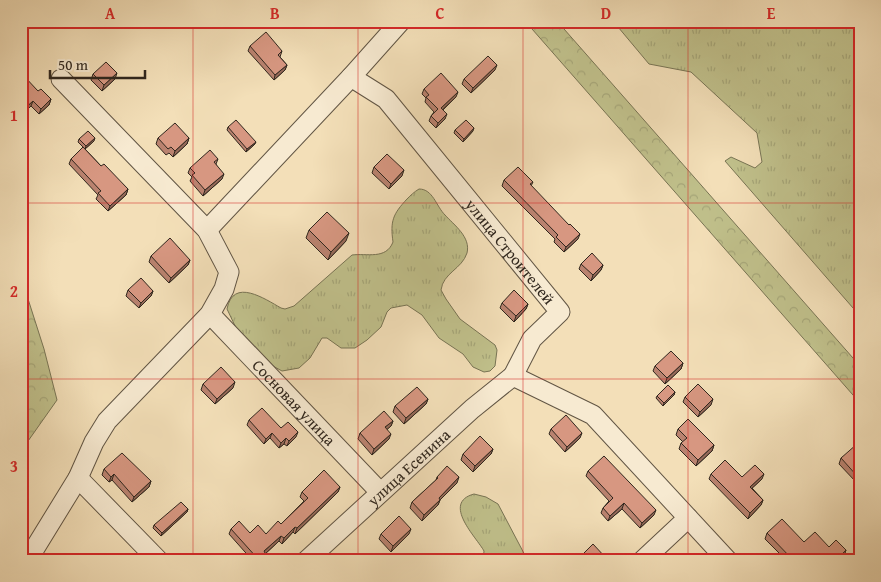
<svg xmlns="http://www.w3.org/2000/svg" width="881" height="582" font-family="'Gentium Book Plus',serif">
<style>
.grass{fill:url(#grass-tufts);stroke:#787454}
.forest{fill:url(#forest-crowns);stroke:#787454}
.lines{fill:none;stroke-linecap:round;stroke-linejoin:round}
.minor-casing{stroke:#615544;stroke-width:21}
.minor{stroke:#f7ead1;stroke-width:19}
.wall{fill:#b9826f;stroke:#30271e}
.shaded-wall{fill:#966a5a;stroke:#30271e}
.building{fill:#d79781;stroke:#30271e}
.grid{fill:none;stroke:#d62828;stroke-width:1;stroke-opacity:0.55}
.labels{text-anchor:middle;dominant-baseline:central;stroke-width:4.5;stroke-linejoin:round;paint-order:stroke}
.street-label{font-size:16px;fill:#30271e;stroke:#f7ead1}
.neatline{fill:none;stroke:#d62828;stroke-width:2}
.grid-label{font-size:16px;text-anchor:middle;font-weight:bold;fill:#d62828}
</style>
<defs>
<pattern id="grass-tufts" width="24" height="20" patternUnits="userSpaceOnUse" patternTransform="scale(1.25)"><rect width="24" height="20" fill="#c0c08b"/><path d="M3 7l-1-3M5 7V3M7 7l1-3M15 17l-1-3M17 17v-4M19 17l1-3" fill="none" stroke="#a5a578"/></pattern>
<pattern id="forest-crowns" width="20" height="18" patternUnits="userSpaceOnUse" patternTransform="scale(1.25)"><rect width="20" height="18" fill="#c0c08b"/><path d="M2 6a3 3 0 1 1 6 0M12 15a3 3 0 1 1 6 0" fill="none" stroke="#a5a578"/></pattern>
</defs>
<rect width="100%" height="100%" fill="#f3dfb8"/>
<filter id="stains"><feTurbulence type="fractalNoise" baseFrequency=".004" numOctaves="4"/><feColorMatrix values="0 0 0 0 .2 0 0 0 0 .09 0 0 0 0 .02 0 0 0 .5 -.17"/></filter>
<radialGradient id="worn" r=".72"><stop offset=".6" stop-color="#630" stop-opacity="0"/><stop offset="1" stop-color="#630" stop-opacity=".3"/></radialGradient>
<!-- grass -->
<path class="grass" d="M 613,21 L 860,21 L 860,316 L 725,161 L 731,157 L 755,168 L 762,162 L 757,133 L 691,72 L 649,64 Z
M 419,189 C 433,189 436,206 445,215 C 454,225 471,237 467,253 C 462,269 443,273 441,290 L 446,299 L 460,319 L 495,345 L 497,350 L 495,366 L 490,371 L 484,372 L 473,367 L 463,354 L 439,338 L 422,315 L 407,305 L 391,308 L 387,312 L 381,327 L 367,340 L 355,348 L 341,348 L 327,338 L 322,338 L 310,358 L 299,368 L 282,371 L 271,365 L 237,330 L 227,309 C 233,277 265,299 281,308 L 285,309 L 294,306 L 352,255 C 367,253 386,260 393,242 C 390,221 393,214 407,199 C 411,195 414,192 419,189 Z
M 474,494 L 486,497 L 498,504 L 528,561 L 483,561 L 484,551 C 477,538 441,503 474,494 Z"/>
<!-- forest -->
<path class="forest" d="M 525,21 L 557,21 L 860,366 L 860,403 Z
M 21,277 L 44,349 L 57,400 L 21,451 Z"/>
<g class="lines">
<defs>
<g id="minor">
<path id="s1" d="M 351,77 L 386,99 L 560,312 L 532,339 L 513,376 L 593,415 L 728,561"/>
<path d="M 207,230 L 351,77 L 401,21"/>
<path id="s2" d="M 210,314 L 380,492"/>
<path d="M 78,478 L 159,561"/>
<path d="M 27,561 L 78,478 L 94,442 L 107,421 L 210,314 L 224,289 L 229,272 L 207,230 L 61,79"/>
<path id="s3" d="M 306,561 L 472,409 L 513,376"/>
<path d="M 642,561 L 688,518"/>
</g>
</defs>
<!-- minor casing -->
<use href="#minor" class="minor-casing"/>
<!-- minor -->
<use href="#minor" class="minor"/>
</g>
<!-- wall -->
<path class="wall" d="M 250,46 L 282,51 L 280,57 L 287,65 L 285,70 L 274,80 L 248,51 Z
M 495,70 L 471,93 L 462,84 L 464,79 Z
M 93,74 L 115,79 L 102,91 L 91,80 Z
M 21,76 L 38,91 L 51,99 L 49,105 L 39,114 L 31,106 L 21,116 Z
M 424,89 L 456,97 L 443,110 L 445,119 L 436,128 L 429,121 L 431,116 L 434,112 L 425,102 L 426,98 L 422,94 Z
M 228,127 L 255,144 L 246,152 L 227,130 Z
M 455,130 L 473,131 L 463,142 L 454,133 Z
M 158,138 L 189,138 L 187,144 L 173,157 L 169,153 L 166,155 L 156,144 Z
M 79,139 L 94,141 L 85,149 L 101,166 L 128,189 L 126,195 L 108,211 L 96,199 L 98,195 L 69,164 L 71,159 L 83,147 L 78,142 Z
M 218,159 L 216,164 L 222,179 L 203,196 L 190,181 L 192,177 L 188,173 L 190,168 Z
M 374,167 L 402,176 L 389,189 L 372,173 Z
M 504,180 L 533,182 L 531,186 L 578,239 L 564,252 L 554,242 L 555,239 L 502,186 Z
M 309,230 L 346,241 L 328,260 L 306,238 Z
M 151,256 L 190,260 L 188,265 L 169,283 L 149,262 Z
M 581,264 L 603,265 L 601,270 L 591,281 L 579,269 Z
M 128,290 L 153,291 L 151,296 L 139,308 L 126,296 Z
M 502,303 L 528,304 L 526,309 L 514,322 L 500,308 Z
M 683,363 L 681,369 L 665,384 L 653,371 L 655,366 Z
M 203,384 L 233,388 L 215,404 L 201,390 Z
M 675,392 L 674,395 L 663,406 L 656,398 L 657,396 Z
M 685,397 L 711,405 L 698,417 L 683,402 Z
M 428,399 L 426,404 L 404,424 L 393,412 L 395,406 Z
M 249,420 L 281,428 L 296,437 L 287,446 L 284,444 L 279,448 L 270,438 L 264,444 L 247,425 Z
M 393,421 L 391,426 L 387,429 L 389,439 L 372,455 L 358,439 L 360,433 Z
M 551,429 L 580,438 L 565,452 L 549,434 Z
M 678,429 L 714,445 L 712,451 L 696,466 L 679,449 L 681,443 L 683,442 L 676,435 Z
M 860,447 L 860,479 L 856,482 L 839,464 L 841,458 Z
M 493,449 L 491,454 L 473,472 L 461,460 L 463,454 Z
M 104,469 L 151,481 L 149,487 L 132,502 L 112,480 L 109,482 L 102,475 Z
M 588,471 L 654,515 L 640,528 L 622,509 L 608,521 L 601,513 L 603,508 L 609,501 L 586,476 Z
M 711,474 L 762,479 L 752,488 L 763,500 L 761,505 L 748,519 L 709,479 Z
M 437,477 L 457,483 L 440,500 L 438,505 L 422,521 L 410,508 L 412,502 L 436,480 Z
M 340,487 L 338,492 L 295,534 L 293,532 L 282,544 L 279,541 L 265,554 L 261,561 L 253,561 L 229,534 L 231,529 L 250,533 L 266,534 L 281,524 L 304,501 L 300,497 L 302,492 Z
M 188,509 L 187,512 L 161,536 L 153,528 L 154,525 Z
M 767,533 L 804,542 L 846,550 L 844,556 L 839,561 L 787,561 L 765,539 Z
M 381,534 L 409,534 L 391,552 L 379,539 Z"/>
<!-- shaded-wall -->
<path class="shaded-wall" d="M 287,65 L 285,70 L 274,80 L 275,75 Z
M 497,65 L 495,70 L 471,93 L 473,88 Z
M 117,73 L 115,79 L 102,91 L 104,85 Z
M 458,92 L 456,97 L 439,113 L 441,108 Z
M 51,99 L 49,105 L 39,114 L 41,109 Z
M 33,101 L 31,106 L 21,116 L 23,110 Z
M 447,114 L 445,119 L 436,128 L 438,123 Z
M 474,128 L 473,131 L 463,142 L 464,139 Z
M 95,138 L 94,141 L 85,149 L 86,146 Z
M 189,138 L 187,144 L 173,157 L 175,151 Z
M 256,142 L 255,144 L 246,152 L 247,149 Z
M 404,170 L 402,176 L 389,189 L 391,184 Z
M 224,174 L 222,179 L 203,196 L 205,190 Z
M 128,189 L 126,195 L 108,211 L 110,206 Z
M 349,233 L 346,241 L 328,260 L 331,252 Z
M 580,234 L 578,239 L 564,252 L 566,247 Z
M 190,260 L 188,265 L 169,283 L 171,278 Z
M 603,265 L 601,270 L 591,281 L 593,275 Z
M 153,291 L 151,296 L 139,308 L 141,303 Z
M 528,304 L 526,309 L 514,322 L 516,316 Z
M 683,363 L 681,369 L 665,384 L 667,378 Z
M 235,382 L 233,388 L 215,404 L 217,399 Z
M 675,392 L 674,395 L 663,406 L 664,403 Z
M 428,399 L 426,404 L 404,424 L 406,418 Z
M 713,399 L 711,405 L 698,417 L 700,412 Z
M 393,421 L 391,426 L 383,433 L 385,427 Z
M 298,432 L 296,437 L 287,446 L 289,441 Z
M 272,433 L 270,438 L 264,444 L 266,439 Z
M 582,433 L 580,438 L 565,452 L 567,447 Z
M 391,434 L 389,439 L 372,455 L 374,449 Z
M 286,438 L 284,444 L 279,448 L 281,443 Z
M 714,445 L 712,451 L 696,466 L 698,460 Z
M 493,449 L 491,454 L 473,472 L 475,466 Z
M 114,474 L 112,480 L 109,482 L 111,477 Z
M 764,474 L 762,479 L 748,492 L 750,487 Z
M 860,475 L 860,479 L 856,482 L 858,477 Z
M 459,477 L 457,483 L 437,503 L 439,498 Z
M 151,481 L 149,487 L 132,502 L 134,497 Z
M 340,487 L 338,492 L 295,534 L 297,528 Z
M 440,500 L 438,505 L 422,521 L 424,515 Z
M 763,500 L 761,505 L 748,519 L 750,513 Z
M 624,503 L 622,509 L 608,521 L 610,516 Z
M 188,509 L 187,512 L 161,536 L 162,533 Z
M 656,510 L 654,515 L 640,528 L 642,523 Z
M 295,527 L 293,532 L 282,544 L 284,538 Z
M 411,529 L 409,534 L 391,552 L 393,546 Z
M 281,536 L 279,541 L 265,554 L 261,561 L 257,561 L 258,559 L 264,551 Z
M 846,550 L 844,556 L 839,561 L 835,561 Z"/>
<!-- building -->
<path class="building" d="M 266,32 L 282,51 L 278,55 L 287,65 L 275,75 L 250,46 Z
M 488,56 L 497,65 L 473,88 L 464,79 Z
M 106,62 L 117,73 L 104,85 L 93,74 Z
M 441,73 L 458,92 L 441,108 L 447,114 L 438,123 L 431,116 L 438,109 L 426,97 L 429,95 L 424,89 Z
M 23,75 L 38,91 L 41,89 L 51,99 L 41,109 L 33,101 L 23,110 L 21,108 L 21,76 Z
M 236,120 L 256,142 L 247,149 L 228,127 Z
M 466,120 L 474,128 L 464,139 L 455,130 Z
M 175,123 L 189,138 L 175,151 L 171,147 L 168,149 L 158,138 Z
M 88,131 L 95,138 L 86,146 L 79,139 Z
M 83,147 L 101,166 L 104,164 L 128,189 L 110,206 L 98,193 L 101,191 L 71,159 Z
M 210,150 L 218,159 L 214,162 L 224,174 L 205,190 L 192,175 L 195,173 L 190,168 Z
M 387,154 L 404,170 L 391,184 L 374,167 Z
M 518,167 L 533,182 L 530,184 L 569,225 L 570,224 L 580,234 L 566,247 L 556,237 L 558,235 L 504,180 Z
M 327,212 L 349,233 L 331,252 L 309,230 Z
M 170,238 L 190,260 L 171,278 L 151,256 Z
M 592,253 L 603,265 L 593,275 L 581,264 Z
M 141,278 L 153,291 L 141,303 L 128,290 Z
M 514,290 L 528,304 L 516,316 L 502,303 Z
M 671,351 L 683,363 L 667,378 L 655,366 Z
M 221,367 L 235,382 L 217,399 L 203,384 Z
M 698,384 L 713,399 L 700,412 L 685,397 Z
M 668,385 L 675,392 L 664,403 L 657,396 Z
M 417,387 L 428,399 L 406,418 L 395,406 Z
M 262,408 L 281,428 L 288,422 L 298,432 L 289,441 L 286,438 L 281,443 L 272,433 L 266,439 L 249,420 Z
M 384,411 L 393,421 L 385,427 L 391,434 L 374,449 L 360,433 Z
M 566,415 L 582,433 L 567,447 L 551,429 Z
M 688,419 L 714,445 L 698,460 L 681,443 L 687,438 L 678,429 Z
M 480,436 L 493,449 L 475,466 L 463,454 Z
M 857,444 L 860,447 L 860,475 L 858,477 L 841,458 Z
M 122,453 L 151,481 L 134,497 L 114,474 L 111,477 L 104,469 Z
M 604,456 L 656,510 L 642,523 L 624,503 L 610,516 L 603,508 L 613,498 L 588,471 Z
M 725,460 L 742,477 L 755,465 L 764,474 L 750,487 L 763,500 L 750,513 L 711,474 Z
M 447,466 L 459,477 L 439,498 L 440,500 L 424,515 L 412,502 L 438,478 L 437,477 Z
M 324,470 L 340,487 L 297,528 L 295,527 L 284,538 L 281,536 L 264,551 L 265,553 L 263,556 L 258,559 L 231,529 L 239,521 L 250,533 L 258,525 L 266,534 L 278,521 L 281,524 L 308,498 L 302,492 Z
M 181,502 L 188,509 L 162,533 L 154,525 Z
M 399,516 L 411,529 L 393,546 L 381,534 Z
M 782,519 L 804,542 L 815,532 L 829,547 L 836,540 L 846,550 L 835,561 L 794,561 L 767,533 Z
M 593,544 L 606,558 L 603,561 L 576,561 Z
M 682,553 L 689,561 L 674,561 Z"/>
<!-- grid -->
<path class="grid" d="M 193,21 L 193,561M 358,21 L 358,561M 523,21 L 523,561M 688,21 L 688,561M 21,203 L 860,203M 21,379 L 860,379"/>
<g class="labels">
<!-- street labels -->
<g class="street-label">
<text stroke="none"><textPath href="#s1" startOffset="238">улица Строителей</textPath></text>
<text stroke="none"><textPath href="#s2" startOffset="122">Сосновая улица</textPath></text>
<text stroke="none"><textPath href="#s3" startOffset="139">улица Есенина</textPath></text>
</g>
</g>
<!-- margin -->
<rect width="881" height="582" fill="none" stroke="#f3dfb8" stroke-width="55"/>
<!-- scale -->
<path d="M50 70v8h95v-8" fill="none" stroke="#30271e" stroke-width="2.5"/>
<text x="58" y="70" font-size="15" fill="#30271e" stroke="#f7ead1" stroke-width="4" paint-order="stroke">50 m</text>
<rect x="28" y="28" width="826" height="526" class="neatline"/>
<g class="grid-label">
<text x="110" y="19">A</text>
<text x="275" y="19">B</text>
<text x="440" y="19">C</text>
<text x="606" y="19">D</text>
<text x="771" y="19">E</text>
<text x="14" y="121">1</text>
<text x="14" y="297">2</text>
<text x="14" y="472">3</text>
</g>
<rect width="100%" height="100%" filter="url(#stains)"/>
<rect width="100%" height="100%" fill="url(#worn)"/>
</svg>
